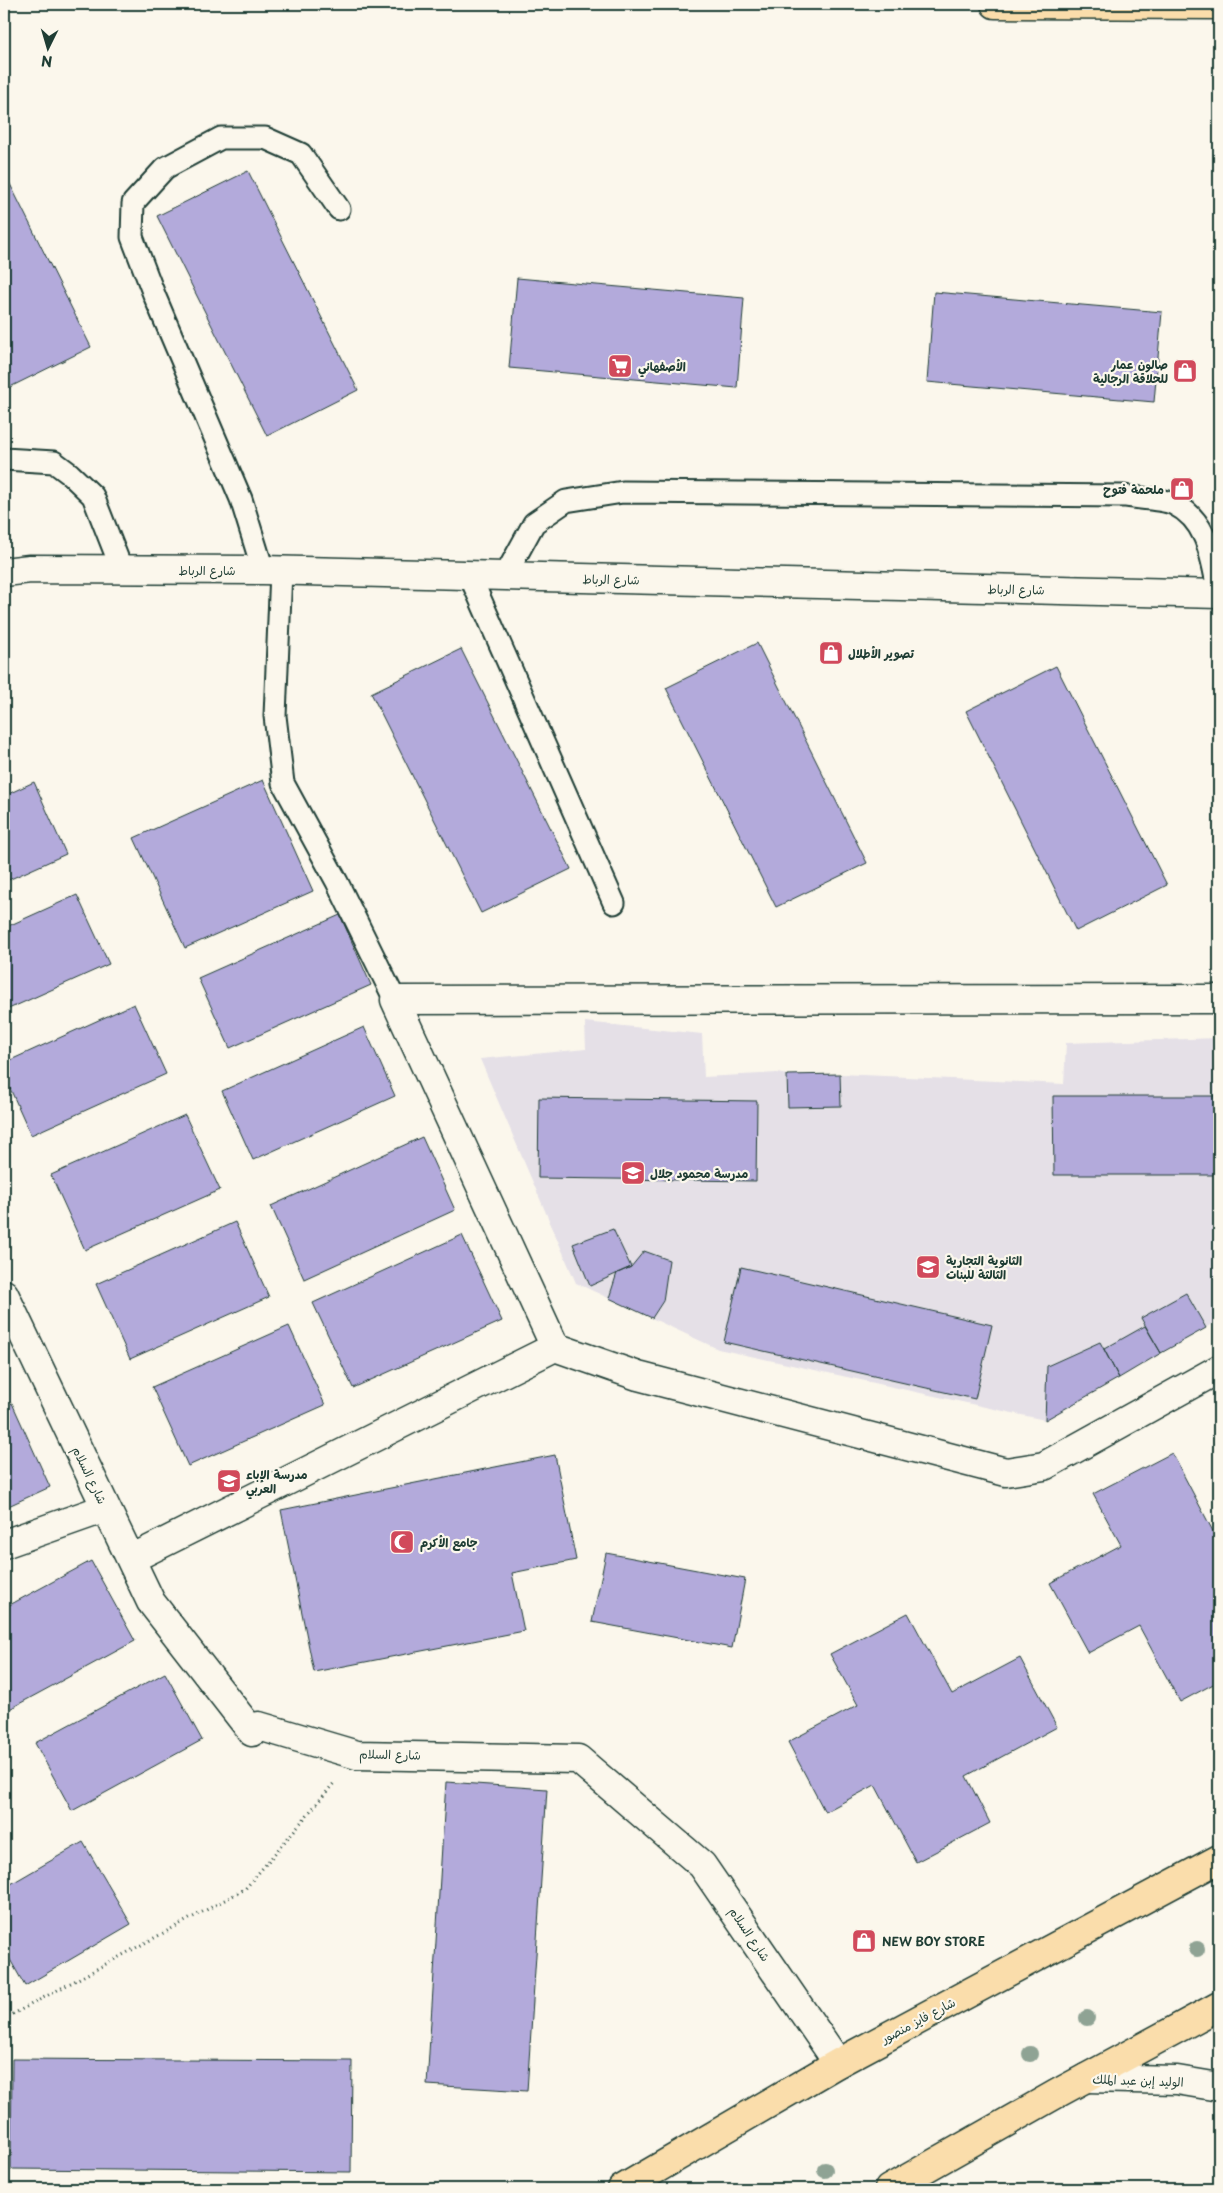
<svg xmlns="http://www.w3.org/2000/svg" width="1223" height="2193" font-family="'Playpen Sans','Playpen Sans Arabic',sans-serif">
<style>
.built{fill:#e5e0e7}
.building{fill:#b3aadb;stroke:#1f3d34}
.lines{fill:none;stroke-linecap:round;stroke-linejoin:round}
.lane-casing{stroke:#1f3d34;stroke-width:25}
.street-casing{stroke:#1f3d34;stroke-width:31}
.secondary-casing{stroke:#1f3d34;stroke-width:31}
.highway-casing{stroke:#1f3d34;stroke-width:31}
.path{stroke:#1f3d34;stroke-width:3;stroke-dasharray:1 4;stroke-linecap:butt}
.lane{stroke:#fbf7ec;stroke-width:21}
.street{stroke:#fbf7ec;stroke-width:28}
.secondary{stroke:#fbf7ec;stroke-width:28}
.highway{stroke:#faddab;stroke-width:28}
.tree{fill:#8fa394}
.labels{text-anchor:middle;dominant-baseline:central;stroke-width:4.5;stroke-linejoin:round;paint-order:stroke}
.poi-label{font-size:12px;font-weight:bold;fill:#1f3d34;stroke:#fbf7ec;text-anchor:start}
.street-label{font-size:12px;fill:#1f3d34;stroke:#fbf7ec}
</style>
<rect width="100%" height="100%" fill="#fbf7ec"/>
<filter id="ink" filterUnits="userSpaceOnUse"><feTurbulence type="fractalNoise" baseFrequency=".02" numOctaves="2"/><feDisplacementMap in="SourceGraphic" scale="10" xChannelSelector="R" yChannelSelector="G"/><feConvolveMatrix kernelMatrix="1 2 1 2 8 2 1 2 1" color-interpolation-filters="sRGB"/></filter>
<g filter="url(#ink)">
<!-- built -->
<path class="built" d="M 585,1022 L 702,1034 L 704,1077 L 777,1073 L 787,1075 L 840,1074 L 1064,1084 L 1066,1043 L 1219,1038 L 1219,1320 L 1045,1420 L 718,1349 L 576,1283 L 480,1059 L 586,1049 Z"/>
<!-- building -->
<path class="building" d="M 248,171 L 358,390 L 267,436 L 157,216 Z
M 4,172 L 91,347 L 4,390 Z
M 517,278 L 744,298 L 737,388 L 509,368 Z
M 934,292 L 1162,312 L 1154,402 L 927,382 Z
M 757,643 L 867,863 L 776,907 L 666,688 Z
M 461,649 L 571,869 L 481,913 L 371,693 Z
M 1056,666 L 1167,885 L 1076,931 L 966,711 Z
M 263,780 L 313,891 L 185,948 L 134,838 Z
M 34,782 L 66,854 L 4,882 L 4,796 Z
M 77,895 L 109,964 L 4,1011 L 4,928 Z
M 340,915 L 371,985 L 230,1048 L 198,978 Z
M 134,1004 L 166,1074 L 31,1135 L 4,1075 L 4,1063 Z
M 364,1027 L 395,1096 L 253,1160 L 222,1091 Z
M 840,1074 L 841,1106 L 788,1107 L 787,1075 Z
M 1053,1096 L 1219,1096 L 1219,1175 L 1054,1175 Z
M 539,1098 L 757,1101 L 756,1181 L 538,1178 Z
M 185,1115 L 220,1190 L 85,1250 L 51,1175 Z
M 422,1137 L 455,1210 L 304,1279 L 271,1206 Z
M 235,1222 L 269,1297 L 130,1359 L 96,1284 Z
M 613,1229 L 631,1267 L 590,1286 L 573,1244 Z
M 462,1235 L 502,1321 L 353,1388 L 313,1303 Z
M 644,1251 L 669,1260 L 663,1301 L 652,1318 L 609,1298 L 617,1273 L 631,1267 Z
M 741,1267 L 992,1325 L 975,1399 L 724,1342 Z
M 1186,1293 L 1206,1328 L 1161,1353 L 1141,1318 Z
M 289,1326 L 325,1405 L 188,1466 L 152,1387 Z
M 1145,1326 L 1161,1353 L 1119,1378 L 1104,1349 Z
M 1100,1342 L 1119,1378 L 1045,1420 L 1047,1366 Z
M 12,1403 L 50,1487 L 4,1508 L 4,1407 Z
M 1172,1453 L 1215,1535 L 1219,1532 L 1219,1681 L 1180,1702 L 1139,1626 L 1088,1653 L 1050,1583 L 1121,1545 L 1093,1494 Z
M 555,1455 L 576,1560 L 512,1573 L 524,1631 L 314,1672 L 281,1510 Z
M 606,1553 L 745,1579 L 732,1648 L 592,1622 Z
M 91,1561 L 135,1641 L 4,1712 L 4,1608 Z
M 908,1613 L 952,1694 L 1020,1658 L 1057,1727 L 966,1776 L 990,1823 L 916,1862 L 875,1785 L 825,1812 L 788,1742 L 858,1705 L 830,1654 Z
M 165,1673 L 202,1740 L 72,1811 L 35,1743 Z
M 446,1782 L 547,1789 L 527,2091 L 427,2085 Z
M 83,1842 L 131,1924 L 25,1986 L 4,1949 L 4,1888 Z
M 12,2059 L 352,2061 L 351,2172 L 11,2169 Z"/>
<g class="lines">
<defs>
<path id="lane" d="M 4,459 L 54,462 L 70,474 L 93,496 L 122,570
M 263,570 L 241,499 L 155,297 L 132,237 L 133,203 L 165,168 L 221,138 L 265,138 L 301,154 L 339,209
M 281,571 L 275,716 L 283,783 L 337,882 L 395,1000
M 470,576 L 614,903
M 505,576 L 534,523 L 566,501 L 623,492 L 1124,496 C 1136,498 1165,499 1174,504 C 1209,521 1212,561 1219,594"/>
<path id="street" d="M 4,572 L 30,569 L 263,570 L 1219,594
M 4,1294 L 151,1602 L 252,1732 L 259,1726 L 357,1755 L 578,1759 L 702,1865 L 838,2063
M 555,1347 L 395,1000 L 1219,999
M 4,1544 L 106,1508
M 131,1559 L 555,1347 L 638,1376 L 1006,1472 L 1044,1466 L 1219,1369"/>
<path id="secondary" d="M 1086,2078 L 1177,2080 L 1219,2087"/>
<path id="highway" d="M 995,4 L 1219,5
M 622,2189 L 838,2063 L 1219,1859
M 889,2189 L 1058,2093 L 1219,2006"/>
</defs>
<!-- lane casing -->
<use href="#lane" class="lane-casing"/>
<!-- street casing -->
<use href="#street" class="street-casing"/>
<!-- secondary casing -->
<use href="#secondary" class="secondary-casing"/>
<!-- highway casing -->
<use href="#highway" class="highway-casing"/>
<!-- path -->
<path class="path" d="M 4,2019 L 245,1889 L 334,1783"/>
<!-- lane -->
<use href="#lane" class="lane"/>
<!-- street -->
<use href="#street" class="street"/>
<!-- secondary -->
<use href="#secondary" class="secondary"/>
<!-- highway -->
<use href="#highway" class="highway"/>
</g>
<!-- trees -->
<g class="tree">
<circle cx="1197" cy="1949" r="8"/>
<circle cx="1087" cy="2018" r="8"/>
<circle cx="1030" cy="2054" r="8"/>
<circle cx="825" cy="2170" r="8"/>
</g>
</g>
<!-- icons -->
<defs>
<symbol id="supermarket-square" viewBox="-11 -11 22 22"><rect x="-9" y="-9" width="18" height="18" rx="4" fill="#d1495b" stroke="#fbf7ec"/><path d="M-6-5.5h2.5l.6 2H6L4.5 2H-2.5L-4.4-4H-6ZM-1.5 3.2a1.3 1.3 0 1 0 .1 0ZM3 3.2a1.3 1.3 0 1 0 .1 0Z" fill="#fff"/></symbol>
<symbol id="shop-square" viewBox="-11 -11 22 22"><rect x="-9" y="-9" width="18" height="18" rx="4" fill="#d1495b" stroke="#fbf7ec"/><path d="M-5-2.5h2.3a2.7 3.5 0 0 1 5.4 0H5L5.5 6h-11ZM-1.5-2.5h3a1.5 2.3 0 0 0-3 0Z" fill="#fff"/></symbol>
<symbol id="school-square" viewBox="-11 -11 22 22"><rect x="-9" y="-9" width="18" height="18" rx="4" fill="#d1495b" stroke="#fbf7ec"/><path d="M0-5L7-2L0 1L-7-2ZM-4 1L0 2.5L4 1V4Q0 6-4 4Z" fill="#fff"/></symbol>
<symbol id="mosque-square" viewBox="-11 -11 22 22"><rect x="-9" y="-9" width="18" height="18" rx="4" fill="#d1495b" stroke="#fbf7ec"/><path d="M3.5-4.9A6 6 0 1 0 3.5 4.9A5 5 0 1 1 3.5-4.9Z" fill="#fff"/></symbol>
</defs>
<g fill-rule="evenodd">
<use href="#supermarket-square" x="606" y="352" width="28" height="28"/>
<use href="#shop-square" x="1171" y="357" width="28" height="28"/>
<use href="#shop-square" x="1168" y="475" width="28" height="28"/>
<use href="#shop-square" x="817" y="639" width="28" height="28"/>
<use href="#school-square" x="619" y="1159" width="28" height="28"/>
<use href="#school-square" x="914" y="1253" width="28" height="28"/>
<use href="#school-square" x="215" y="1467" width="28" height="28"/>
<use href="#mosque-square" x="388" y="1528" width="28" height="28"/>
<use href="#shop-square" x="850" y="1927" width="28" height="28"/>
</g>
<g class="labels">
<!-- poi labels -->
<g class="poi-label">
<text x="1168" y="364" text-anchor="end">صالون عمار<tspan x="1168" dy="14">للحلاقة الرجالية</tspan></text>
<text x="638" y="366">الأصفهاني</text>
<text x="1164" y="489" text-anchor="end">ملحمة فتوح</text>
<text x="848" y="653">تصوير الأطلال</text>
<text x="650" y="1173">مدرسة محمود جلال</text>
<text x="946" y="1260">الثانوية التجارية<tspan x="946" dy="14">الثالثة للبنات</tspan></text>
<text x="246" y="1474">مدرسة الإباء<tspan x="246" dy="14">العربي</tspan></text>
<text x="420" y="1542">جامع الأكرم</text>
<text x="882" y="1941">NEW BOY STORE</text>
</g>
<!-- street labels -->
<g class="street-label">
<text x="207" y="570">شارع الرباط</text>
<text transform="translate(611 579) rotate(1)">شارع الرباط</text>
<text transform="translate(1016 589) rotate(1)">شارع الرباط</text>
<text transform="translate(90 1475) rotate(64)">شارع السلام</text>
<text transform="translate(390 1754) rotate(1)">شارع السلام</text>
<text transform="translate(750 1934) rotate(56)">شارع السلام</text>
<text transform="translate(918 2020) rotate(-28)">شارع فايز منصور</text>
<text transform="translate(1138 2080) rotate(2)">الوليد إبن عبد الملك</text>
</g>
</g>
<!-- margin -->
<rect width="1223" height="2193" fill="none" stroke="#fbf7ec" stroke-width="20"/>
<rect x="10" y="10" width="1203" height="2173" fill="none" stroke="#1f3d34" stroke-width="2" filter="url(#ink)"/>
<!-- north arrow -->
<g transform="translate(48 48) rotate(185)" stroke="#fbf7ec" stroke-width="4" paint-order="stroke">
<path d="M0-4L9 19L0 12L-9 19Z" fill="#1f3d34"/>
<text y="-8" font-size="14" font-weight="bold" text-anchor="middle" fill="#1f3d34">N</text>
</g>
</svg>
